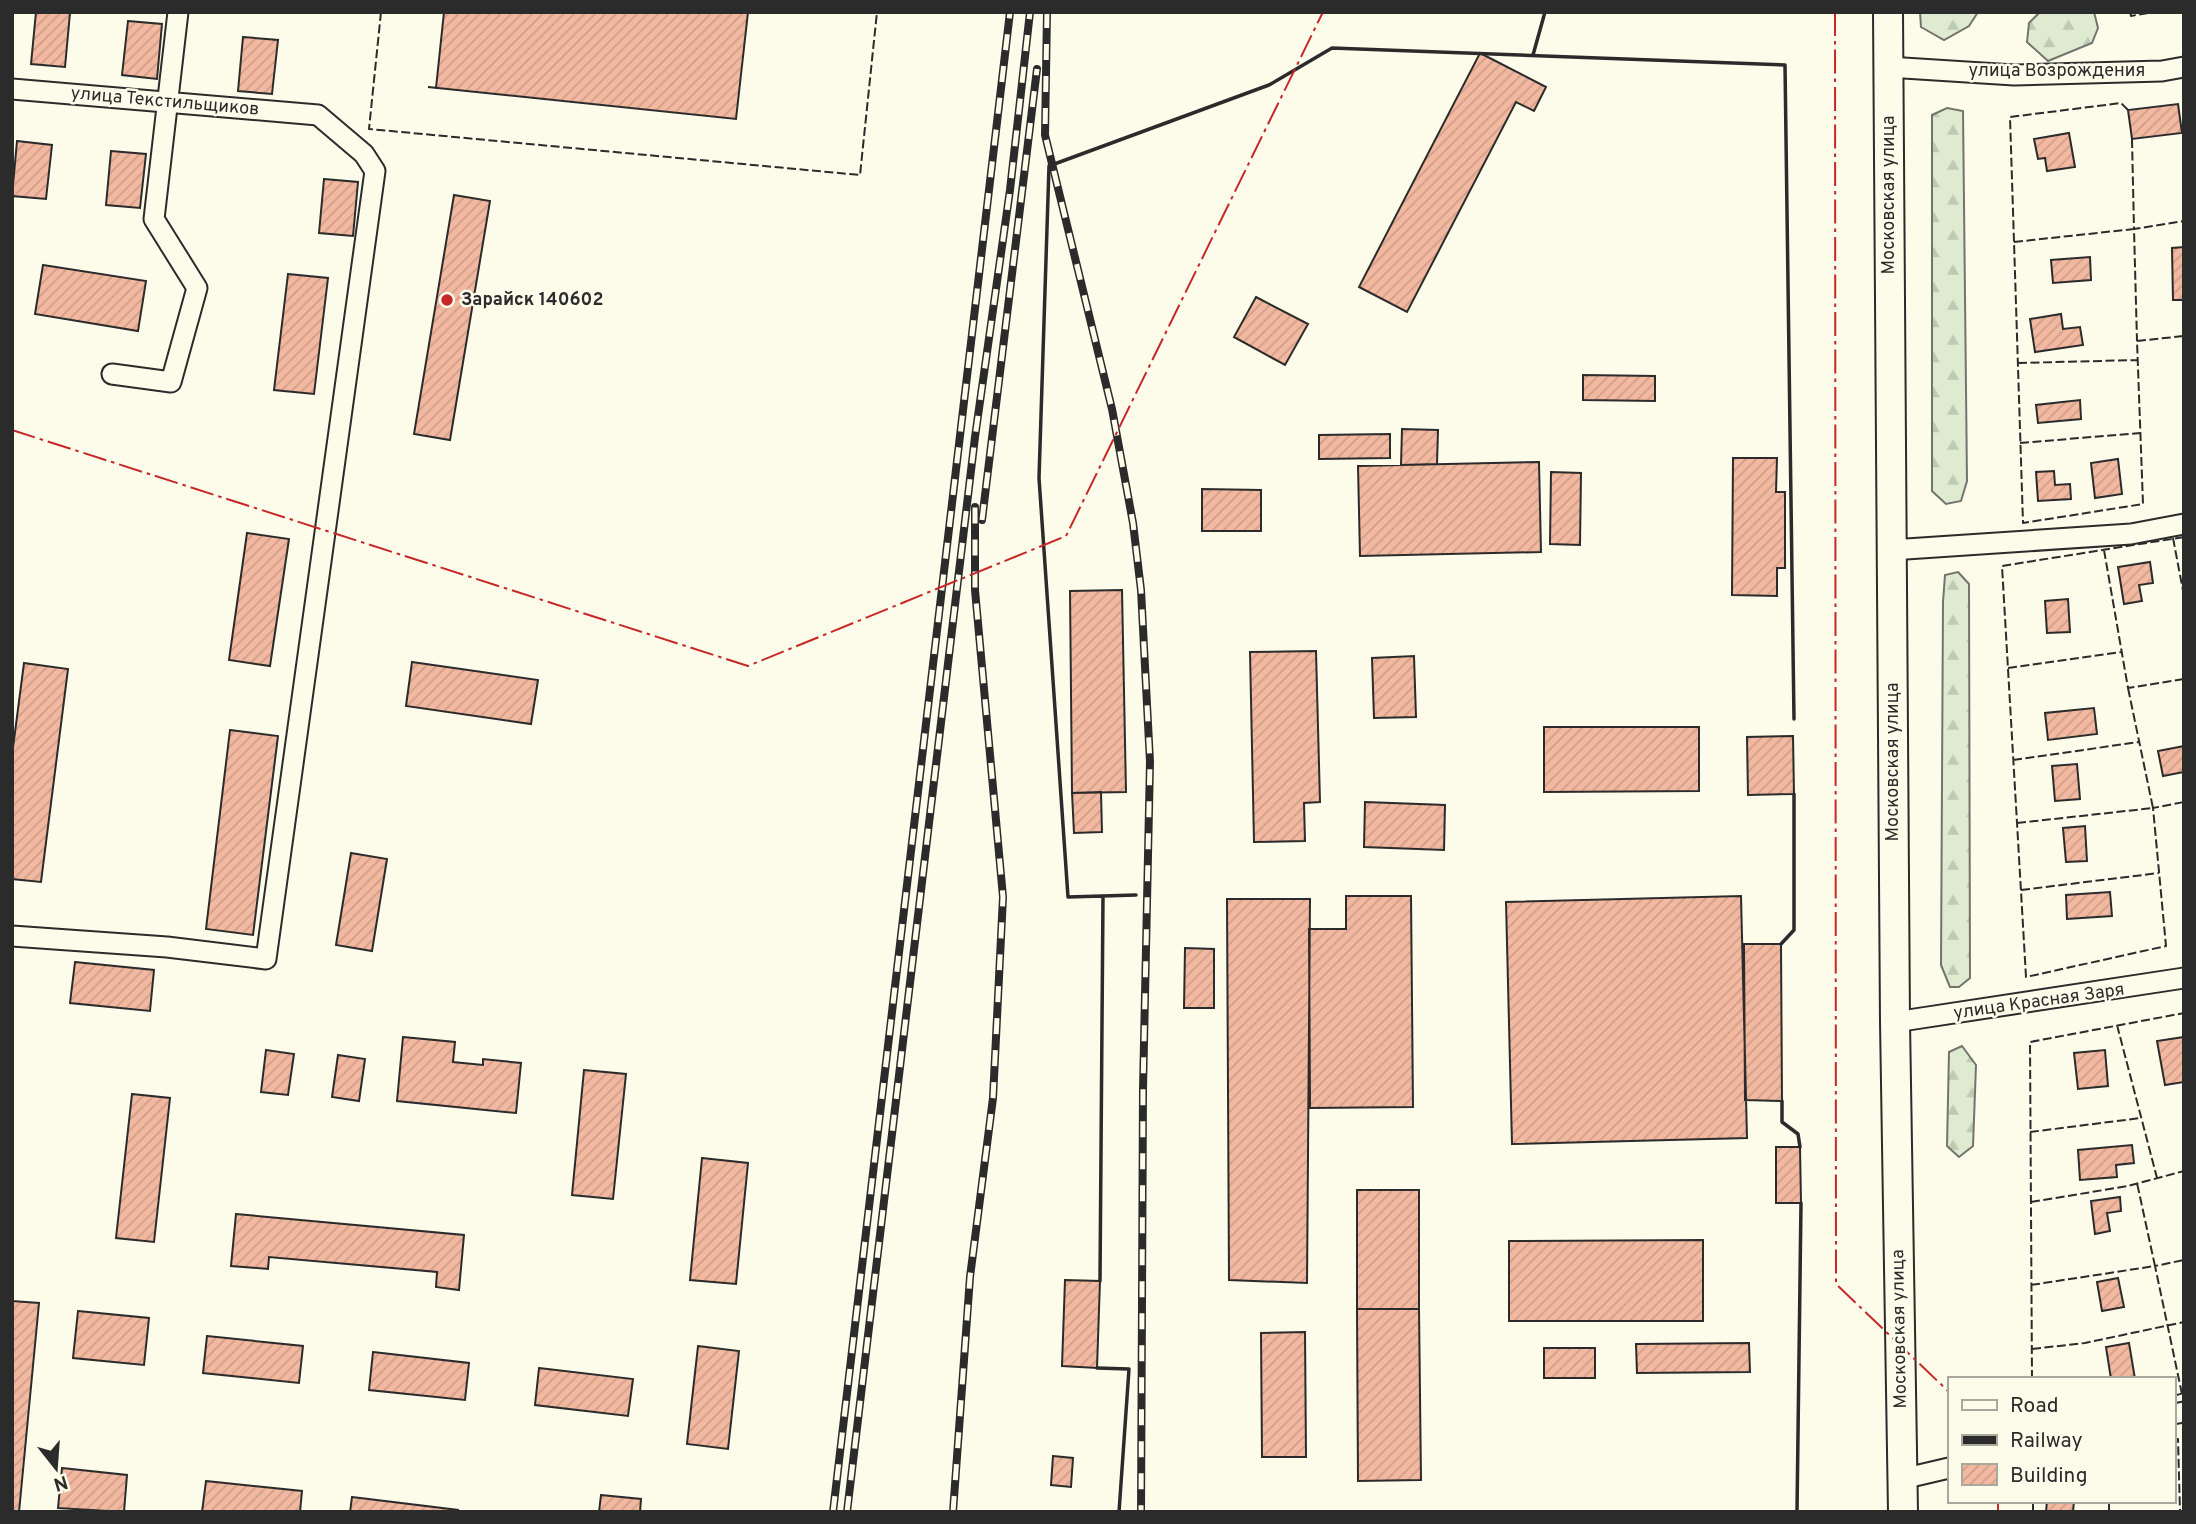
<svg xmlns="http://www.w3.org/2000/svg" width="2196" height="1524" font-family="Overpass,sans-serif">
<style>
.forest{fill:url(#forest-firs);stroke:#74746e;stroke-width:2}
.building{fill:url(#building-hatch);stroke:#2b2b2b;stroke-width:2}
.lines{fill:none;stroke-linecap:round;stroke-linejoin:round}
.minor-casing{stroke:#2b2b2b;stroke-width:23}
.secondary-casing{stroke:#2b2b2b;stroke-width:32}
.minor{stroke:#fdfbea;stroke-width:19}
.secondary{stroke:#fdfbea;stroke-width:28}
.rail-casing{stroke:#2b2b2b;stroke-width:8}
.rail{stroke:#fdfbea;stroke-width:5;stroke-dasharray:16;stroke-linecap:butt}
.fence{stroke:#2b2b2b;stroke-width:2;stroke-dasharray:9 3.5;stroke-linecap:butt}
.wall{stroke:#2b2b2b;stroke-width:3.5}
.power{stroke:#c62828;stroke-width:2;stroke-dasharray:24 5 3.5 5;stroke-linecap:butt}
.poi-dot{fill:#c62828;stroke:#fdfbea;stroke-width:2.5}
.labels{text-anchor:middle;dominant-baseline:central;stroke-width:5;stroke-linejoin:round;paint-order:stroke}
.street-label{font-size:18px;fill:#2b2b2b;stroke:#fdfbea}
.poi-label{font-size:18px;font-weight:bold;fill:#2b2b2b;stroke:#fdfbea;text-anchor:start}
</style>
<defs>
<pattern id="forest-firs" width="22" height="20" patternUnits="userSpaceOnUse" patternTransform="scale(1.75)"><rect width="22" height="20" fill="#deebd1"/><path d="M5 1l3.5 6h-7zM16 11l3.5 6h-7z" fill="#bfcab4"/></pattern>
<pattern id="building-hatch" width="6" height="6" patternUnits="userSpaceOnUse" patternTransform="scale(1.75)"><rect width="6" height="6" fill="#f2b8a0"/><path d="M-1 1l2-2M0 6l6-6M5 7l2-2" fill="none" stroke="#d09e8a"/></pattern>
</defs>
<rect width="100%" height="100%" fill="#fdfbea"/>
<!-- forest -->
<path class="forest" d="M 1920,12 L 1978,12 L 1969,26 L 1944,40 L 1921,27 Z
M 2040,12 L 2094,12 L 2098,28 L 2092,43 L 2048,61 L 2027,42 L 2029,23 Z
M 1947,108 L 1963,111 L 1967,481 L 1961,501 L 1946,504 L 1932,491 L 1932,115 Z
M 1958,572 L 1969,584 L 1970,978 L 1959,987 L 1950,987 L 1941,965 L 1943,602 L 1945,575 Z
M 1962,1046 L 1976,1065 L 1973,1146 L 1959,1157 L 1947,1146 L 1949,1052 Z"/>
<!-- building -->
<path class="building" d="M 36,12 L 70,13 L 65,67 L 31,64 Z
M 444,12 L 748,12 L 736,119 L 428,87 L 436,88 Z
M 128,21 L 162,24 L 157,79 L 122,75 Z
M 243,37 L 278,40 L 272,94 L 238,91 Z
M 1480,53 L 1546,87 L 1534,111 L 1516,102 L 1407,312 L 1359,287 Z
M 2178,104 L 2182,133 L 2132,139 L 2128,110 Z
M 2069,133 L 2075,167 L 2047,171 L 2045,158 L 2038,159 L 2034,139 Z
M 17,141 L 52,145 L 46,199 L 12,196 Z
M 111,151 L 146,154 L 140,208 L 106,205 Z
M 324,179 L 358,182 L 353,236 L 319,233 Z
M 454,195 L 490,201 L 450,440 L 414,434 Z
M 2184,247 L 2184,300 L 2173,300 L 2172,248 Z
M 2090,257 L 2091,280 L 2053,283 L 2051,260 Z
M 43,265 L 146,281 L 138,331 L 35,314 Z
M 288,274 L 328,278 L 314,394 L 274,390 Z
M 1256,297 L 1308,324 L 1285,365 L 1234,337 Z
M 2061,314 L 2063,329 L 2080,327 L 2083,345 L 2035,352 L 2030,319 Z
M 1583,375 L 1655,376 L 1655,401 L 1583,400 Z
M 2080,400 L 2081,419 L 2038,423 L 2036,405 Z
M 1402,429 L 1438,430 L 1437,464 L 1401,465 Z
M 1390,434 L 1390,458 L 1319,459 L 1319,435 Z
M 1733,458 L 1777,458 L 1776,492 L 1785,492 L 1785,568 L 1777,568 L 1777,596 L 1732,595 Z
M 2118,459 L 2122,494 L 2095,498 L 2091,463 Z
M 1539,462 L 1541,552 L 1360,556 L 1358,466 Z
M 2054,471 L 2055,485 L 2070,484 L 2071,499 L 2038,501 L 2036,472 Z
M 1551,472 L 1581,473 L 1580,545 L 1550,544 Z
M 1202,489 L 1261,490 L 1261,531 L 1202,531 Z
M 247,533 L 289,539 L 270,666 L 229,660 Z
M 2150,562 L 2153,583 L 2139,585 L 2142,601 L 2124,604 L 2118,567 Z
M 1122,590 L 1126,792 L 1072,793 L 1070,591 Z
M 2068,599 L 2070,632 L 2047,633 L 2045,601 Z
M 1316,651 L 1320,802 L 1304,803 L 1305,841 L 1254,842 L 1250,652 Z
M 1414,656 L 1416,717 L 1374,718 L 1372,658 Z
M 412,662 L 538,680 L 531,724 L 406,706 Z
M 24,663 L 68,669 L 41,882 L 12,879 L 12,755 Z
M 2094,708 L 2097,734 L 2048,740 L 2045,713 Z
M 1544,727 L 1699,727 L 1699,791 L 1544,792 Z
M 230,730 L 278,736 L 253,935 L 206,929 Z
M 1793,736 L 1794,794 L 1748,795 L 1747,737 Z
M 2184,746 L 2184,772 L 2163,776 L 2158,751 Z
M 2077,764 L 2080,799 L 2055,801 L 2052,766 Z
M 1101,792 L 1102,832 L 1074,833 L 1072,793 Z
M 1365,802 L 1445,805 L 1444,850 L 1364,847 Z
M 2085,826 L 2087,861 L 2066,862 L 2063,828 Z
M 351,853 L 387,859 L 372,951 L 336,945 Z
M 2110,892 L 2112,916 L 2067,919 L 2066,895 Z
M 1346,896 L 1411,896 L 1413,1107 L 1310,1108 L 1309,929 L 1346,929 Z
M 1741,896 L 1747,1138 L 1512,1144 L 1506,902 Z
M 1227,899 L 1310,899 L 1307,1283 L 1229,1280 Z
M 1744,944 L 1781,944 L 1782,1101 L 1745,1100 Z
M 1185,948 L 1214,949 L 1214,1008 L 1184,1008 Z
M 75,962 L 154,970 L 150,1011 L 70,1003 Z
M 403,1037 L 455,1042 L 453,1062 L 483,1065 L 483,1059 L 521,1063 L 516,1113 L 397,1101 Z
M 2184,1037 L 2184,1082 L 2165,1085 L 2157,1041 Z
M 266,1050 L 294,1054 L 288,1095 L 261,1092 Z
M 2105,1050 L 2108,1086 L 2078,1089 L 2074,1053 Z
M 338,1055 L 365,1059 L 359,1101 L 332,1097 Z
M 584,1070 L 626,1074 L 613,1199 L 572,1195 Z
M 132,1094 L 170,1098 L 154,1242 L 116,1238 Z
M 2132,1145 L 2134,1163 L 2116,1165 L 2117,1177 L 2080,1180 L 2078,1150 Z
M 1776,1147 L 1800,1147 L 1801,1203 L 1776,1203 Z
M 702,1158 L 748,1163 L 736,1284 L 690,1280 Z
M 1357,1190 L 1419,1190 L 1419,1309 L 1357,1309 Z
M 2120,1197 L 2121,1211 L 2107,1213 L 2110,1231 L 2095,1234 L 2091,1201 Z
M 236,1214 L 464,1235 L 459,1290 L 436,1287 L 437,1272 L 269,1257 L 268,1269 L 231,1266 Z
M 1703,1240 L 1703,1321 L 1509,1321 L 1509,1241 Z
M 2118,1278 L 2124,1307 L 2102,1311 L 2097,1282 Z
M 1065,1280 L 1100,1281 L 1097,1368 L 1062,1366 Z
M 12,1301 L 39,1303 L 19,1512 L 12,1512 Z
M 1357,1309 L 1419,1309 L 1421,1480 L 1358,1481 Z
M 78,1311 L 149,1318 L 144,1365 L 73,1358 Z
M 1305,1332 L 1306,1457 L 1262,1457 L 1261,1333 Z
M 207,1336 L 303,1346 L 299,1383 L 203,1373 Z
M 1749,1343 L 1750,1372 L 1637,1373 L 1636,1344 Z
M 2129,1343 L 2135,1379 L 2111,1379 L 2106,1347 Z
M 698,1346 L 739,1351 L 728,1449 L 687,1444 Z
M 1544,1348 L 1595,1348 L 1595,1378 L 1544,1378 Z
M 373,1352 L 469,1363 L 465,1400 L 369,1390 Z
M 539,1368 L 633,1379 L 628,1416 L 535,1405 Z
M 1053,1456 L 1073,1458 L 1071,1487 L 1051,1485 Z
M 62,1468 L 127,1475 L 124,1512 L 58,1508 Z
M 206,1481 L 302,1491 L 300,1512 L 202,1512 Z
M 601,1495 L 641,1499 L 640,1512 L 599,1512 Z
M 352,1497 L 458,1510 L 458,1512 L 350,1512 Z
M 2047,1501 L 2074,1501 L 2073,1512 L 2046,1512 Z"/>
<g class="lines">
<defs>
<path id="minor" d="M 1888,67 L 2014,75 L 2162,71 L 2184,67
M 12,89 L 318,115 L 364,154 L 375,171 L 266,959 L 167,947 L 12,936
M 112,374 L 171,382 L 197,288 L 154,219 L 178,12
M 1891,550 L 2131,534 L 2184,524
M 1895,1022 L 2184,978
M 2173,1414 L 2184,1412
M 1902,1479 L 1949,1468"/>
<path id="secondary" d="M 1888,12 L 1895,1022 L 1903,1512"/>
</defs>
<!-- minor casing -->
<use href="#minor" class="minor-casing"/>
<!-- secondary casing -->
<use href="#secondary" class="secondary-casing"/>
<!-- minor -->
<use href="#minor" class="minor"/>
<!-- secondary -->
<use href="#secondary" class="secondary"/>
<defs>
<path id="rail" d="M 1047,12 L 1045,135 L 1112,409 L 1133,523 L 1141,590 L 1150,762 L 1143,1089 L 1141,1512
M 982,520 L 1037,69
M 833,1512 L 1010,12
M 847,1512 L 975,437 L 1010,190 L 1030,12
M 953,1512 L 970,1277 L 993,1098 L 1003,897 L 975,590 L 975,507"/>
</defs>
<!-- rail casing -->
<use href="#rail" class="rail-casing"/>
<!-- rail -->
<use href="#rail" class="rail"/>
<!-- fence -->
<path class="fence" d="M 381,12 L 369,129 L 860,175 L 877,12
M 2130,12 L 2131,16 L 2153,12
M 2128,110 L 2121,103 L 2010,117 L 2023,523 L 2143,504 L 2137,341 L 2184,336
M 2132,139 L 2134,229 L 2184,221
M 2014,242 L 2134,229 L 2137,341
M 2018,363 L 2138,360
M 2020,443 L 2140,433
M 2184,537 L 2002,566 L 2026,977 L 2166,946 L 2153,808 L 2184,802
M 2173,538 L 2184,596
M 2104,550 L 2128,688 L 2184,679
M 2008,668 L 2122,652
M 2013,760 L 2139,742
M 2017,823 L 2153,808 L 2128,688
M 2021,890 L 2159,873
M 2117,1025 L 2157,1178
M 2030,1132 L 2141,1118
M 2031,1202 L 2128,1186 L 2184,1171
M 2031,1285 L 2155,1266 L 2137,1183
M 2032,1349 L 2085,1343 L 2184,1322
M 2032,1379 L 2030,1042 L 2184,1013
M 2182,1394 L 2155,1266 L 2184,1260
M 2173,1396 L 2184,1393
M 2173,1440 L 2178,1439 L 2180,1512
M 2033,1501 L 2033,1512
M 2109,1501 L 2109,1512"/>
<!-- wall -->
<path class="wall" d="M 1533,55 L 1545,12
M 1136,895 L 1068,897 L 1039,478 L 1049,166 L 1269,85 L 1332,48 L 1785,65 L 1794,719
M 1781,944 L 1794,930 L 1794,794
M 1782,1101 L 1782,1122 L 1798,1134 L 1800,1147
M 1100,1281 L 1103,896
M 1097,1368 L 1129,1369 L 1119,1512
M 1797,1512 L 1801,1203"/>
<!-- power -->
<path class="power" d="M 1835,12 L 1836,1284 L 1949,1392
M 12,430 L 748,666 L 1066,536 L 1323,12
M 1998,1501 L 1998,1512"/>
</g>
<!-- markers -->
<circle class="poi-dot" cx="447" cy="300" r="7"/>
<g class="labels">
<!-- street labels -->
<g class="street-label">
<text x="2057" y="71">улица Возрождения</text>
<text transform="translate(165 102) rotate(5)">улица Текстильщиков</text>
<text transform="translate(1889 195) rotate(-90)">Московская улица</text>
<text transform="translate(1893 762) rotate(-90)">Московская улица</text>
<text transform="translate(2039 1002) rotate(-8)">улица Красная Заря</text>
<text transform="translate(1900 1329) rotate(-91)">Московская улица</text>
</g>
<!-- poi labels -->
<g class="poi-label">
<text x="461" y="300">Зарайск 140602</text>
</g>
</g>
<!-- border -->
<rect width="2196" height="1524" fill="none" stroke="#2b2b2b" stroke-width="28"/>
<!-- legend -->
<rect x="1948" y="1377" width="228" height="126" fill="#fdfbea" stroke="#a9a89e" stroke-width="2"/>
<rect x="1962" y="1400" width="35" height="10" fill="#fdfbea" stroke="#a9a89e" stroke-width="2"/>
<text x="2010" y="1412" font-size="21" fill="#2b2b2b">Road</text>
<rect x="1962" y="1435" width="35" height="10" fill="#2b2b2b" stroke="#a9a89e" stroke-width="2"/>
<text x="2010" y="1447" font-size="21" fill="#2b2b2b">Railway</text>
<rect x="1962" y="1464" width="35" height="21" fill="url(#building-hatch)" stroke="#a9a89e" stroke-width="2"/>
<text x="2010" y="1482" font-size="21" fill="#2b2b2b">Building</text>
<!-- north arrow -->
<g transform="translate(56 1468) rotate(163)" stroke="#fdfbea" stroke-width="5" paint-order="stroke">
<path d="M0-5L12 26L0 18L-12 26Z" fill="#2b2b2b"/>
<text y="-10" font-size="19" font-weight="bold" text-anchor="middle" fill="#2b2b2b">N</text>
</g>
</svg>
